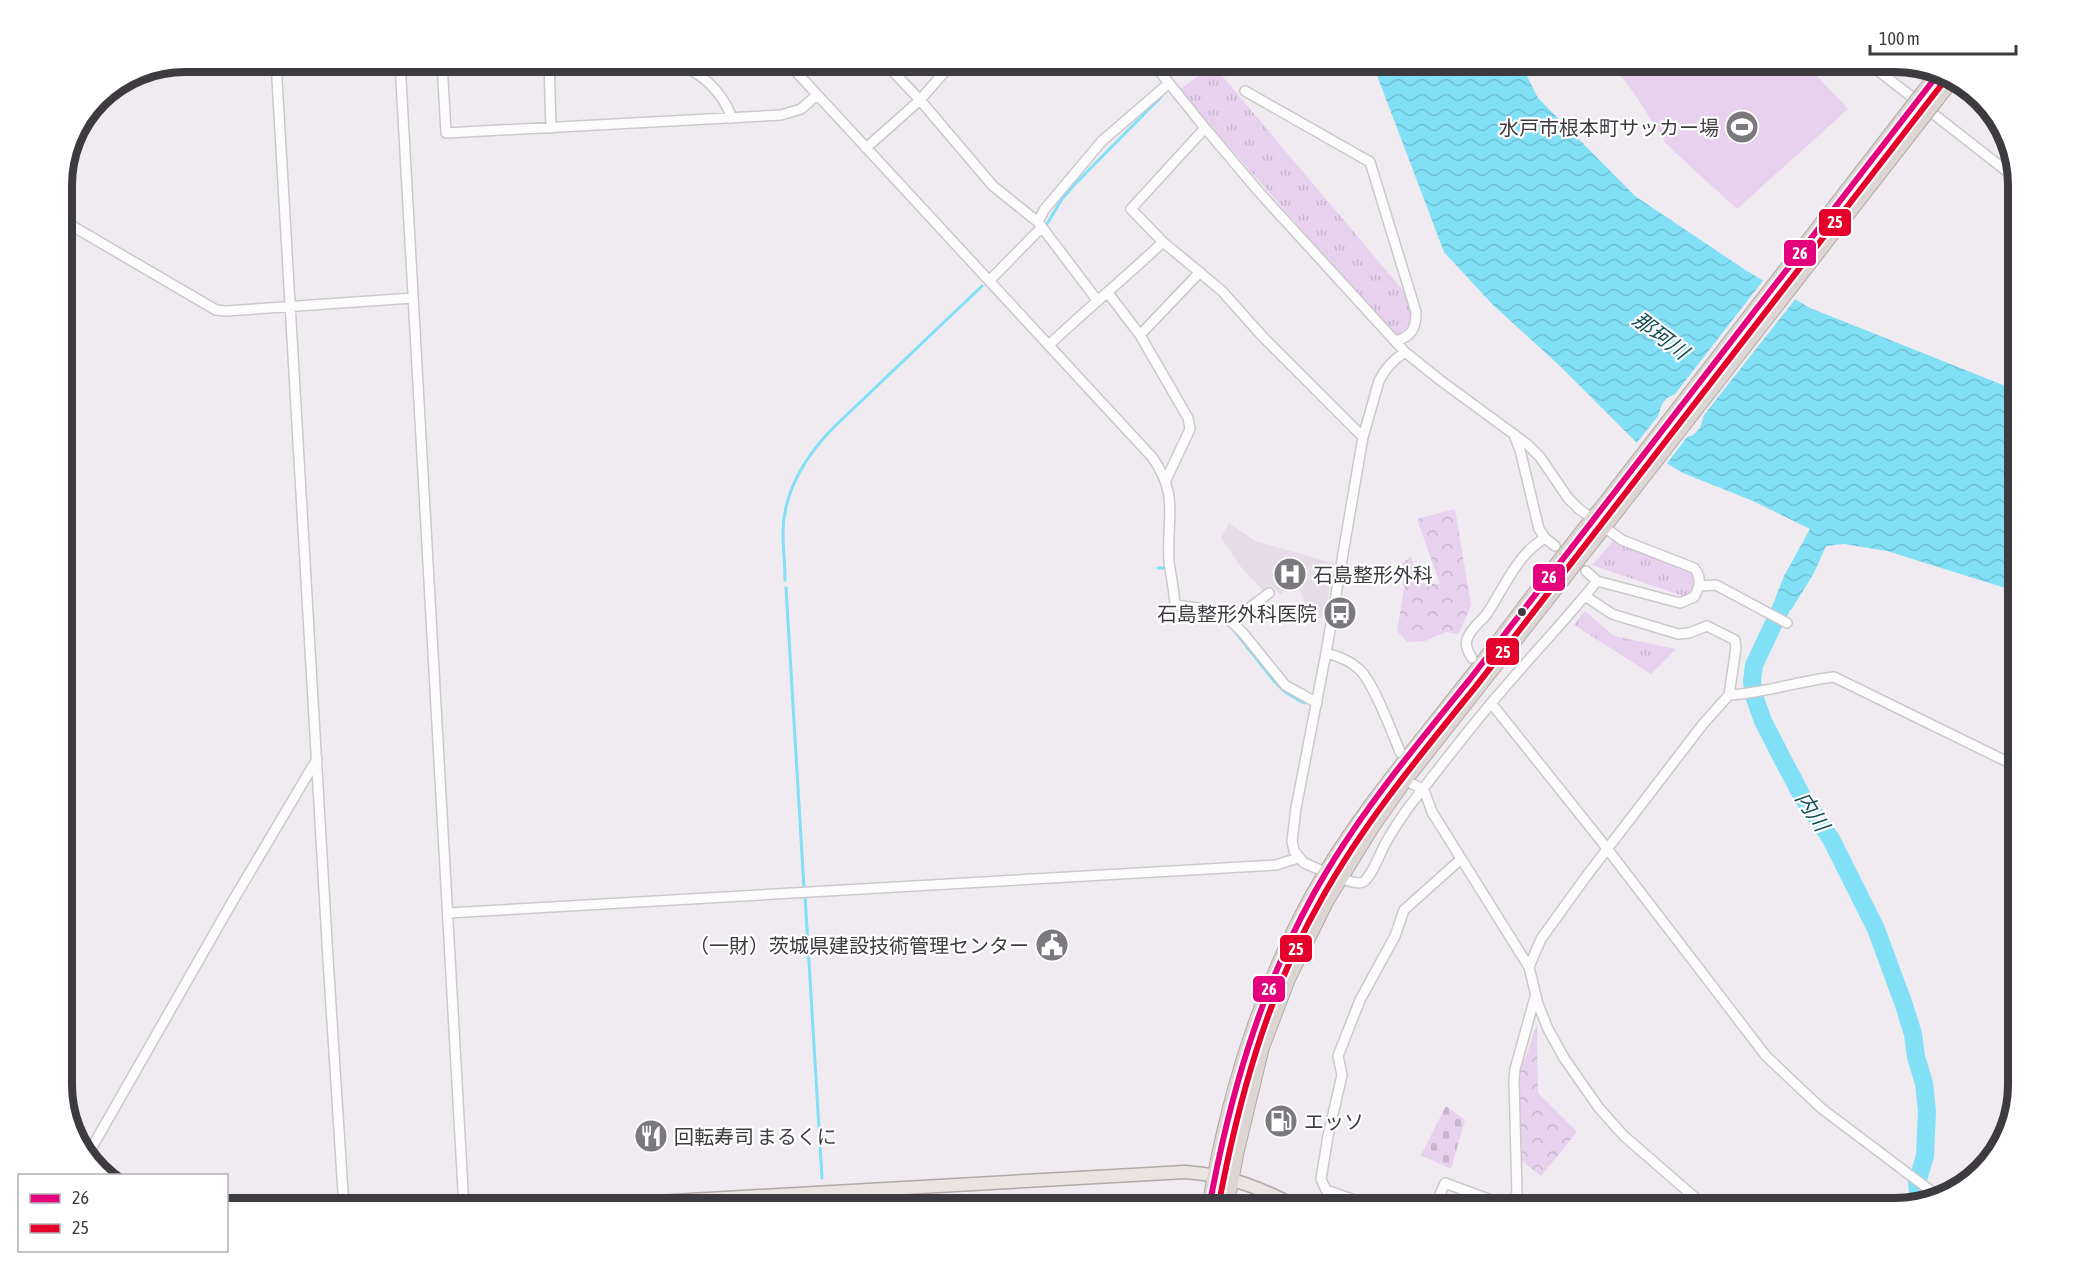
<svg xmlns="http://www.w3.org/2000/svg" width="2080" height="1270" font-family="'Asap Condensed','Noto Sans JP',sans-serif">
<style>
.built{fill:#e6dce8}
.grass{fill:url(#grass-tufts)}
.forest{fill:url(#forest-crowns)}
.cemetery{fill:url(#cemetery-stones)}
.pitch{fill:#e7d1ee}
.water{fill:url(#water-waves)}
.pier{fill:#f0ebf1}
.lines{fill:none;stroke-linecap:round;stroke-linejoin:round}
.stream{stroke:#81dff6;stroke-width:3}
.river{stroke:#81dff6;stroke-width:18}
.minor-casing{stroke:#cbc8cc;stroke-width:12}
.major-casing{stroke:#b2a8a6;stroke-width:15}
.highway-casing{stroke:#b2a8a6;stroke-width:16}
.minor{stroke:#fdfcfd;stroke-width:9}
.major{stroke:#eae4e3;stroke-width:12}
.highway{stroke:#ddd5d2;stroke-width:14}
.highway-bridge-casing{stroke:#b2a8a6;stroke-width:16;stroke-linecap:butt}
.highway-bridge{stroke:#ddd5d2;stroke-width:14}
.bus-1-casing{stroke:#fff;stroke-width:10}
.bus-2-casing{stroke:#fff;stroke-width:10}
.bus-1{stroke:#e5007d;stroke-width:6}
.bus-2{stroke:#e4002b;stroke-width:6}
.bus-dot{fill:#3e3b40;stroke:#fff;stroke-width:2}
.labels{text-anchor:middle;dominant-baseline:central;stroke-width:4.5;stroke-linejoin:round;paint-order:stroke}
.poi-label{font-size:20px;fill:#3e3b40;stroke:#fff;text-anchor:end}
.water-label{font-size:21px;font-style:italic;fill:#114c58;stroke:#fff}
.rim{fill:none;stroke:#3e3b40;stroke-width:8}
.line-badge{stroke:#fff;stroke-width:2}
.badge-label{font-size:16px;text-anchor:middle;font-weight:bold;fill:#fff}
</style>
<defs>
<pattern id="grass-tufts" width="24" height="20" patternUnits="userSpaceOnUse" patternTransform="scale(1.5)"><rect width="24" height="20" fill="#e7d1ee"/><path d="M3 7l-1-3M5 7V3M7 7l1-3M15 17l-1-3M17 17v-4M19 17l1-3" fill="none" stroke="#c7b4cd"/></pattern>
<pattern id="forest-crowns" width="20" height="18" patternUnits="userSpaceOnUse" patternTransform="scale(1.5)"><rect width="20" height="18" fill="#e7d1ee"/><path d="M2 6a3 3 0 1 1 6 0M12 15a3 3 0 1 1 6 0" fill="none" stroke="#c7b4cd"/></pattern>
<pattern id="cemetery-stones" width="16" height="16" patternUnits="userSpaceOnUse" patternTransform="scale(1.5)"><rect width="16" height="16" fill="#e7d1ee"/><path d="M2 7V4a2 2 0 0 1 4 0v3zM10 15v-3a2 2 0 0 1 4 0v3z" fill="#c7b4cd"/></pattern>
<pattern id="water-waves" width="16" height="10" patternUnits="userSpaceOnUse" patternTransform="scale(1.5)"><rect width="16" height="10" fill="#81dff6"/><path d="M0 5q4-4 8 0t8 0" fill="none" stroke="#70c0d4"/></pattern>
</defs>
<rect width="100%" height="100%" fill="#f0ebf1"/>
<!-- built -->
<path class="built" d="M 1229,523 L 1255,541 L 1334,563 L 1324,619 L 1310,616 L 1296,581 L 1280,595 L 1273,587 L 1265,593 L 1241,567 L 1221,538 Z
M 992,1203 L 992,1208 L 877,1207 L 980,1203 Z"/>
<!-- grass -->
<path class="grass" d="M 1213,65 L 1406,294 L 1413,322 L 1396,337 L 1179,90 Z
M 1614,540 L 1686,568 L 1693,575 L 1694,585 L 1691,593 L 1683,596 L 1592,565 Z
M 1585,611 L 1614,636 L 1676,649 L 1651,674 L 1574,625 Z"/>
<!-- forest -->
<path class="forest" d="M 1455,509 L 1471,605 L 1459,634 L 1446,632 L 1425,641 L 1408,642 L 1397,631 L 1404,588 L 1402,563 L 1411,557 L 1420,583 L 1440,584 L 1417,519 Z
M 1537,1024 L 1538,1093 L 1577,1132 L 1541,1176 L 1522,1161 L 1519,1067 L 1527,1054 Z"/>
<!-- cemetery -->
<path class="cemetery" d="M 1446,1106 L 1465,1120 L 1451,1169 L 1421,1155 Z"/>
<!-- pitch -->
<path class="pitch" d="M 1611,62 L 1804,62 L 1848,109 L 1737,209 L 1667,145 L 1634,93 Z"/>
<!-- water -->
<path class="water" d="M 1372,62 L 1520,62 L 1538,98 L 1635,196 L 1747,271 L 1810,308 L 2018,391 L 2018,592 L 1887,551 L 1844,544 L 1826,546 L 1814,573 L 1791,610 L 1775,599 L 1784,576 L 1810,529 L 1753,501 L 1683,473 L 1643,449 L 1560,366 L 1494,306 L 1444,252 Z"/>
<!-- pier -->
<path class="pier" d="M 1765,278 L 1797,297 L 1704,415 L 1700,428 L 1693,435 L 1687,437 L 1665,466 L 1641,451 L 1635,445 L 1658,416 L 1662,404 L 1667,398 L 1675,394 Z"/>
<g class="lines">
<!-- stream -->
<path class="stream" d="M 1198,68 L 1207,62
M 1047,224 L 1062,199 L 1074,185 L 1161,97
M 1158,568 L 1167,568 L 1167,570
M 785,580 C 785,564 783,549 783,533 C 783,492 806,455 834,427 L 982,286
M 786,588 L 804,888
M 1202,613 L 1218,616 L 1228,625
M 1233,629 L 1274,681 L 1285,692 L 1304,703
M 805,896 L 822,1178
M 823,1207 L 823,1208"/>
<!-- river -->
<path class="river" d="M 1783,604 L 1754,665 L 1752,681 L 1754,696 L 1763,721 L 1783,760 L 1802,796 L 1831,839 L 1876,929 L 1904,1005 L 1913,1034 L 1916,1057 L 1924,1083 L 1927,1111 L 1925,1156 L 1917,1183 L 1919,1202"/>
<defs>
<path id="minor" d="M 276,62 L 328,959 L 344,1208
M 400,62 L 464,1208
M 442,62 L 446,133 L 781,115 L 801,109 L 817,95
M 549,62 L 551,128
M 674,62 C 701,72 722,91 732,118
M 787,62 L 1152,457 C 1180,496 1166,519 1169,562 C 1171,576 1174,590 1175,605 L 1221,611 L 1243,633 L 1285,685 L 1317,703
M 884,62 L 920,100 L 993,186 L 1038,222 L 1097,300
M 1152,62 L 1205,128 L 1259,192 L 1405,352
M 1867,62 L 2018,180
M 442,66 L 533,62
M 1245,91 L 1370,162 L 1416,312 C 1416,328 1412,337 1395,341
M 1205,128 L 1131,209 L 1163,242 L 1222,291 L 1263,337 L 1363,437
M 866,148 L 920,100 L 953,62
M 62,220 L 216,310 L 226,311 L 413,298
M 1038,222 L 1044,210 L 1102,141 L 1168,84
M 990,280 L 1041,228
M 1108,293 L 1140,335 L 1188,418 L 1190,429 L 1166,480
M 1140,335 L 1200,272
M 1050,344 C 1087,309 1126,277 1163,242
M 1514,435 L 1520,450 L 1539,529 L 1545,538 L 1555,546
M 1586,571 L 1597,581 L 1680,603 L 1694,597 C 1700,587 1702,577 1694,568 L 1622,540 L 1579,509 L 1568,498 L 1540,457 L 1527,444 L 1440,380 L 1405,352 C 1393,360 1385,368 1379,381 L 1363,437 L 1326,653 L 1296,808 L 1292,841 L 1294,851 L 1304,863 C 1316,867 1353,887 1363,882 C 1373,876 1381,849 1388,839 C 1394,828 1401,818 1408,808 C 1438,770 1467,731 1499,694 C 1531,656 1566,620 1597,581
M 1699,586 L 1716,585 L 1787,623
M 1585,596 L 1612,614 L 1678,634 L 1689,633 L 1707,626 L 1735,640 L 1736,648 L 1729,695
M 1231,622 L 1269,593
M 1326,653 C 1338,656 1352,662 1360,670 C 1374,684 1392,732 1400,752 L 1405,758
M 1472,658 C 1468,652 1464,644 1468,637 C 1471,629 1480,622 1486,615 C 1504,589 1516,555 1545,538
M 1491,703 L 1602,842 L 1766,1056 L 1821,1108 L 1939,1197
M 1405,780 L 1424,790 L 1432,812 L 1529,967 L 1538,1004 L 1548,1029 L 1564,1058 L 1599,1108 L 1624,1136 L 1707,1208
M 448,913 L 1276,865 L 1298,858
M 1529,967 L 1541,939 L 1585,878 L 1703,724 L 1729,695 C 1765,693 1798,681 1834,677 L 2018,767
M 87,1156 L 231,904 L 317,759
M 1377,1208 L 1326,1190 L 1321,1179 L 1328,1136 L 1342,1075 L 1338,1056 L 1360,1000 L 1395,936 L 1404,910 L 1461,859
M 1434,1208 L 1445,1183 L 1499,1203 L 1510,1201 L 1517,1195 L 1514,1080 L 1515,1069 L 1535,997"/>
<path id="major" d="M 550,1208 L 1185,1172 C 1229,1175 1261,1188 1299,1208"/>
<path id="highway" d="M 1925,90 L 1939,73
M 1937,99 L 1954,77
M 1209,1208 C 1227,1100 1259,993 1312,896 C 1356,817 1416,748 1472,676 C 1517,618 1560,558 1607,501
M 1226,1208 L 1237,1150 L 1262,1047 L 1288,979 L 1327,900 L 1372,827 L 1405,780 L 1618,509"/>
</defs>
<!-- minor casing -->
<use href="#minor" class="minor-casing"/>
<!-- major casing -->
<use href="#major" class="major-casing"/>
<!-- highway casing -->
<use href="#highway" class="highway-casing"/>
<!-- minor -->
<use href="#minor" class="minor"/>
<!-- major -->
<use href="#major" class="major"/>
<!-- highway -->
<use href="#highway" class="highway"/>
<defs>
<path id="highway-bridge" d="M 1607,501 L 1925,90
M 1618,509 L 1937,99"/>
</defs>
<!-- highway-bridge casing -->
<use href="#highway-bridge" class="highway-bridge-casing"/>
<!-- highway-bridge -->
<use href="#highway-bridge" class="highway-bridge"/>
<defs>
<path id="bus-1" d="M 1209,1208 C 1229,1099 1259,993 1313,895 C 1356,817 1414,748 1470,679 L 1939,73"/>
<path id="bus-2" d="M 1218,1208 C 1238,1101 1267,994 1322,898 C 1365,821 1422,753 1477,685 L 1946,79"/>
</defs>
<!-- bus-1 casing -->
<use href="#bus-1" class="bus-1-casing"/>
<!-- bus-2 casing -->
<use href="#bus-2" class="bus-2-casing"/>
<!-- bus-1 -->
<use href="#bus-1" class="bus-1"/>
<!-- bus-2 -->
<use href="#bus-2" class="bus-2"/>
</g>
<!-- icons -->
<defs>
<symbol id="stadium-disc" viewBox="-11 -11 22 22"><circle r="9.5" fill="#7c797e" stroke="#fff"/><path d="M0-5a6.5 5 0 1 0 0 10a6.5 5 0 1 0 0-10ZM-3.5-1.8h7v3.6h-7Z" fill="#fff"/></symbol>
<symbol id="hospital-disc" viewBox="-11 -11 22 22"><circle r="9.5" fill="#7c797e" stroke="#fff"/><path d="M-5-5h3v3.5h4V-5h3V5h-3V1.5h-4V5h-3Z" fill="#fff"/></symbol>
<symbol id="bus-disc" viewBox="-11 -11 22 22"><circle r="9.5" fill="#7c797e" stroke="#fff"/><path d="M-5-6H5V4H4V6H2V4H-2V6H-4V4H-5ZM-3.5-4V0h7V-4ZM-3.5 1.2v1.5H-2V1.2ZM2 1.2v1.5H3.5V1.2Z" fill="#fff"/></symbol>
<symbol id="civic-disc" viewBox="-11 -11 22 22"><circle r="9.5" fill="#7c797e" stroke="#fff"/><path d="M-.6-6.5H3V-4.5H.6V-3L4-1V1h2V6H-6V1h2V-1L-.6-3ZM-1.2 2.5V6h2.4V2.5Z" fill="#fff"/></symbol>
<symbol id="fuel-disc" viewBox="-11 -11 22 22"><circle r="9.5" fill="#7c797e" stroke="#fff"/><path d="M-5.5-6h7V0h2V4h1.3V-2.5L3-4.5l.8-.8L6-3V5H2.5V1h-1V6h-7ZM-4.2-4.7v3.2H.2V-4.7Z" fill="#fff"/></symbol>
<symbol id="restaurant-disc" viewBox="-11 -11 22 22"><circle r="9.5" fill="#7c797e" stroke="#fff"/><path d="M-5-6h1v4h1v-4h1v4h1v-4h1v5L-1.5 .5V6h-2V.5L-5-1ZM5-6V6H3V1.5H1.5Q1.5-4 5-6Z" fill="#fff"/></symbol>
</defs>
<g fill-rule="evenodd">
<use href="#stadium-disc" x="1723" y="108" width="38" height="38"/>
<use href="#hospital-disc" x="1271" y="555" width="38" height="38"/>
<use href="#bus-disc" x="1321" y="594" width="38" height="38"/>
<use href="#civic-disc" x="1033" y="926" width="38" height="38"/>
<use href="#fuel-disc" x="1262" y="1102" width="38" height="38"/>
<use href="#restaurant-disc" x="632" y="1117" width="38" height="38"/>
</g>
<!-- markers -->
<circle class="bus-dot" cx="1522" cy="612" r="5"/>
<g class="labels">
<!-- poi labels -->
<g class="poi-label">
<text x="1719" y="127">水戸市根本町サッカー場</text>
<text x="1313" y="574" text-anchor="start">石島整形外科</text>
<text x="1317" y="613">石島整形外科医院</text>
<text x="1029" y="945">（一財）茨城県建設技術管理センター</text>
<text x="1304" y="1121" text-anchor="start">エッソ</text>
<text x="674" y="1136" text-anchor="start">回転寿司 まるくに</text>
</g>
<!-- water labels -->
<g class="water-label">
<text transform="translate(1661 335) rotate(37)">那珂川</text>
<text transform="translate(1813 811) rotate(57)">内川</text>
</g>
</g>
<!-- crop -->
<path d="M0 0H2080V1270H0ZM185 72H1895A113 113 0 0 1 2008 185V1085A113 113 0 0 1 1895 1198H185A113 113 0 0 1 72 1085V185A113 113 0 0 1 185 72Z" fill="#fff" fill-rule="evenodd"/>
<path class="rim" d="M185 72H1895A113 113 0 0 1 2008 185V1085A113 113 0 0 1 1895 1198H185A113 113 0 0 1 72 1085V185A113 113 0 0 1 185 72Z"/>
<g class="line-badge">
<rect x="1818" y="208" width="34" height="29" rx="6" fill="#e4002b"/>
<rect x="1783" y="239" width="34" height="28" rx="6" fill="#e5007d"/>
<rect x="1532" y="563" width="34" height="29" rx="6" fill="#e5007d"/>
<rect x="1485" y="637" width="35" height="29" rx="6" fill="#e4002b"/>
<rect x="1279" y="934" width="34" height="29" rx="6" fill="#e4002b"/>
<rect x="1252" y="975" width="34" height="28" rx="6" fill="#e5007d"/>
</g>
<g class="badge-label">
<text x="1835" y="228">25</text>
<text x="1800" y="259">26</text>
<text x="1549" y="583">26</text>
<text x="1503" y="658">25</text>
<text x="1296" y="955">25</text>
<text x="1269" y="995">26</text>
</g>
<!-- legend -->
<rect x="18" y="1174" width="210" height="78" fill="#ffffff" stroke="#b2b1b3" stroke-width="1.5"/>
<rect x="30" y="1194" width="30" height="9" fill="#e5007d" stroke="#b2b1b3" stroke-width="1.5"/>
<text x="72" y="1204" font-size="18" fill="#3e3b40">26</text>
<rect x="30" y="1224" width="30" height="9" fill="#e4002b" stroke="#b2b1b3" stroke-width="1.5"/>
<text x="72" y="1234" font-size="18" fill="#3e3b40">25</text>
<!-- scale -->
<path d="M1870 45v9h146v-9" fill="none" stroke="#3e3b40" stroke-width="3"/>
<text x="1879" y="45" font-size="18" fill="#3e3b40" stroke="#ffffff" stroke-width="4.5" paint-order="stroke">100 m</text>
</svg>
